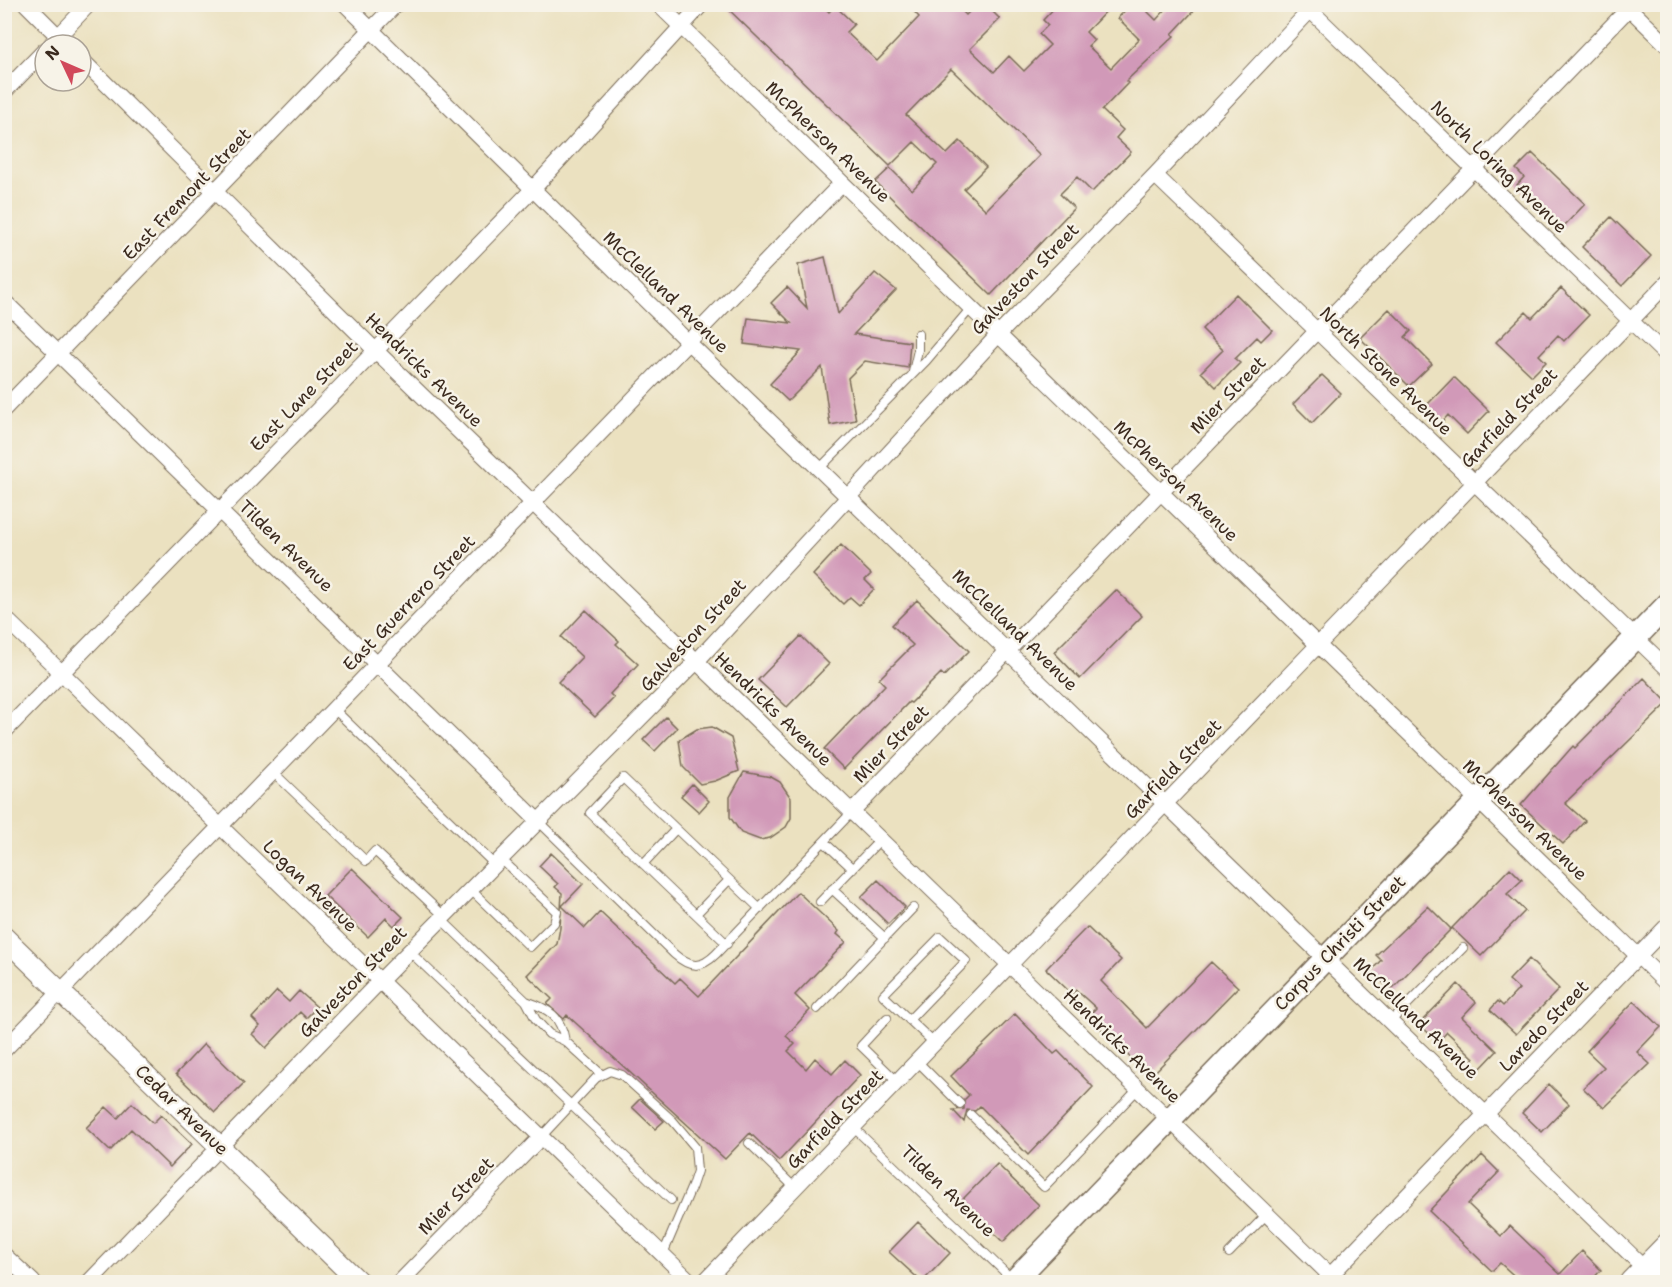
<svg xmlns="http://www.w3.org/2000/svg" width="1672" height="1287" font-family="'Shantell Sans',sans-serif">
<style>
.building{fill:#d199b8;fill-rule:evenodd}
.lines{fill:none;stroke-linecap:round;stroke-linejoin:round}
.service-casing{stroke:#796a57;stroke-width:10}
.minor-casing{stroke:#796a57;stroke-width:17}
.tertiary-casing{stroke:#796a57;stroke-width:22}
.secondary-casing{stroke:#796a57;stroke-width:25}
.primary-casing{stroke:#796a57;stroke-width:26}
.service{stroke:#fff;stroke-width:8}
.minor{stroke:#fff;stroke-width:15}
.tertiary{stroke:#fff;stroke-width:20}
.secondary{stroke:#fff;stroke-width:22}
.primary{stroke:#fff;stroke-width:24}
.labels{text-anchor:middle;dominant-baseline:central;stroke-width:5;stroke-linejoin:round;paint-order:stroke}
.street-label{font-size:18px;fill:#3b2a1e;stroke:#f7f3e8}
</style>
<rect width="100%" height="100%" fill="#f7f3e8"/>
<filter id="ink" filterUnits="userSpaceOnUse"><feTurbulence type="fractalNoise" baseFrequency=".0167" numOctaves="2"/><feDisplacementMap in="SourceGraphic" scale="12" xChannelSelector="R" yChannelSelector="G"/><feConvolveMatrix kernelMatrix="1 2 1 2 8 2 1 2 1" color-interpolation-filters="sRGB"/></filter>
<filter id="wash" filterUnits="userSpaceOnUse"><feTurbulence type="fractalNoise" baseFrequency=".008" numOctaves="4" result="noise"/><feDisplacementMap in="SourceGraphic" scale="24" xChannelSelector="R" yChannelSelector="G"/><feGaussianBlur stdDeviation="1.35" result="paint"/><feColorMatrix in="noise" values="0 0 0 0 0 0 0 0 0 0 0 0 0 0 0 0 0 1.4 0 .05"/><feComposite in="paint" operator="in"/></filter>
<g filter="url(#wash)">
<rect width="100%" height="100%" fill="#ebe1c0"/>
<g id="blocks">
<!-- building -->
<path class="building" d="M 723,4 L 821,4 L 829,12 L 835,6 L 854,24 L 846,32 L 877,61 L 919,17 L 907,4 L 955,4 L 966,15 L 977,4 L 985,4 L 1000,19 L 970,49 L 994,72 L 1009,56 L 1024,71 L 1050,45 L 1039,34 L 1048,25 L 1043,20 L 1058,4 L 1113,4 L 1086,32 L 1094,40 L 1088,46 L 1111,68 L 1139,39 L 1118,18 L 1131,4 L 1140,4 L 1156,20 L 1171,4 L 1200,4 L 1172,34 L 1174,36 L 1126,81 L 1128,83 L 1102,110 L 1123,130 L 1116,138 L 1131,152 L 1092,192 L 1077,177 L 1060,194 L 1074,208 L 991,295 L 875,182 L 890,168 L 912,190 L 937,164 L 914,142 L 890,166 ZM 951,69 L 1040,155 L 986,210 L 964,189 L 986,167 L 960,141 L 947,154 L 906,115 Z
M 1532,153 L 1585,204 L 1562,228 L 1517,185 L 1524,177 L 1516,169 Z
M 1611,217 L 1651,256 L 1622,286 L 1582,247 Z
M 825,257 L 838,314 L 875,273 L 896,290 L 854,334 L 910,342 L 908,368 L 865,361 L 848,378 L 856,420 L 830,425 L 822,367 L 788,401 L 770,384 L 801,351 L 744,344 L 748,318 L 791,323 L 771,303 L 787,287 L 807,308 L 798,265 Z
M 1561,288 L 1589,315 L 1564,341 L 1558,335 L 1539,355 L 1546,362 L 1532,376 L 1496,342 L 1526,312 L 1532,318 Z
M 1236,294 L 1272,330 L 1261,341 L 1257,337 L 1235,359 L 1240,363 L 1216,387 L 1201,372 L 1223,350 L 1202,329 Z
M 1389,309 L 1411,331 L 1405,337 L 1432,364 L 1409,386 L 1360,338 Z
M 1322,375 L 1341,393 L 1312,423 L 1293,404 Z
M 1454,377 L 1489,411 L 1467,434 L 1448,415 L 1441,423 L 1425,407 Z
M 841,545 L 871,574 L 865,580 L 874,589 L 859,605 L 850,597 L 843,604 L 813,575 Z
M 1116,590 L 1142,616 L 1080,679 L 1054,652 Z
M 917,600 L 969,651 L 944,676 L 941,673 L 911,703 L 909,702 L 844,769 L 824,749 L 885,685 L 879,679 L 913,645 L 892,625 Z
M 586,610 L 619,641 L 616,644 L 638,664 L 610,694 L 614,698 L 595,717 L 558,682 L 582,657 L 561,637 Z
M 801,636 L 829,664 L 787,707 L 758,680 Z
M 1644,678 L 1668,703 L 1565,803 L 1585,821 L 1563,844 L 1521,805 L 1573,746 L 1575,748 Z
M 666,717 L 677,728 L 655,751 L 643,740 Z
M 712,727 L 731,738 L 739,771 L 715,781 L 700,784 L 683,767 L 679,740 L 697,729 Z
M 744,772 L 771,777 L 780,782 L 791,798 L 791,818 L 786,827 L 770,838 L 760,840 L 741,833 L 730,817 L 730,797 Z
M 692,784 L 709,801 L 699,812 L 681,796 Z
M 551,853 L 583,884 L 562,906 L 585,928 L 600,912 L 675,983 L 680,978 L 699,996 L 798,892 L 839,931 L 837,934 L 846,942 L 795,995 L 810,1010 L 786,1036 L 795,1044 L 788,1051 L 806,1069 L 815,1058 L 832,1074 L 845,1060 L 860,1075 L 779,1161 L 750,1133 L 725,1159 L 567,1015 L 564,1019 L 547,1004 L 552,999 L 527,975 L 557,944 L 560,928 L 562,893 L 555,887 L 558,884 L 539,866 Z
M 352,868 L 403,917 L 394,926 L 386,918 L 368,937 L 325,896 Z
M 1510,868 L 1522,880 L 1507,894 L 1525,911 L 1481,956 L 1452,928 Z
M 878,880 L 905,907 L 888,924 L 861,897 Z
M 1428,906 L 1451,929 L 1391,990 L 1371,971 L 1381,960 L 1376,955 Z
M 1087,927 L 1121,960 L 1101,981 L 1147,1028 L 1211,962 L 1238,987 L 1150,1077 L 1088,1016 L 1096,1008 L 1076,990 L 1072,994 L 1046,969 Z
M 1529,959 L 1559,989 L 1516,1034 L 1490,1010 L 1498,1001 L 1503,1006 L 1519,989 L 1509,980 Z
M 1458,984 L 1476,1002 L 1462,1017 L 1497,1051 L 1478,1071 L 1469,1063 L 1474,1058 L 1447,1032 L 1438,1042 L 1419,1024 Z
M 277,991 L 289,1002 L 299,991 L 317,1007 L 306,1018 L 300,1012 L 266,1048 L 252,1034 L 260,1026 L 252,1018 Z
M 1634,1001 L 1661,1027 L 1637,1052 L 1650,1064 L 1604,1108 L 1583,1088 L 1604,1067 L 1587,1051 Z
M 1015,1014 L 1054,1054 L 1058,1051 L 1093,1087 L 1028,1155 L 980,1106 L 975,1111 L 967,1110 L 964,1122 L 953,1110 L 964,1109 L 964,1100 L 969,1095 L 951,1076 Z
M 204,1044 L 244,1083 L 215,1112 L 176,1074 Z
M 1549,1084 L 1569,1104 L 1542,1132 L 1522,1113 Z
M 640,1099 L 664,1121 L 655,1129 L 632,1107 Z
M 132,1103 L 153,1123 L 161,1115 L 192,1144 L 170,1167 L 131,1129 L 110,1151 L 86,1128 L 106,1107 L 118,1118 Z
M 1482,1155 L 1499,1172 L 1468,1204 L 1501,1236 L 1510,1226 L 1560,1274 L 1582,1251 L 1601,1270 L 1590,1282 L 1521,1282 L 1500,1263 L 1492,1271 L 1429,1211 Z
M 997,1164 L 1039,1205 L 1003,1242 L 961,1201 Z
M 918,1222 L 950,1253 L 922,1282 L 889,1252 Z"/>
</g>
</g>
<g filter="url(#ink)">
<use href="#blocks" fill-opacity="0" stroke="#796a57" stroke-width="1.5"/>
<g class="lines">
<defs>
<path id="service" d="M 913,372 L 918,350 L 918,334
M 820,468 L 926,361 L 971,308
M 334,709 L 495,865
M 273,772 L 366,861 L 375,851 L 444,916
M 538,821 L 674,954 C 690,968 701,969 716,954 L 852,812
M 824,842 L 852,868
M 643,864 L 676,829
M 832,889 L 885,938
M 471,890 L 530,947 L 554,923 L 557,912 L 501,859
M 820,902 L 880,840
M 696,914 L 729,880
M 441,919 L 526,1001 L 536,1020 L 549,1034 L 565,1041 L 601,1074
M 727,944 L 590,813 L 623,778 L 760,909
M 410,952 L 671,1200
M 526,1001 C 549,1009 561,1016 565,1041
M 817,1009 L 913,908
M 887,1018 L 861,1046 L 898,1082
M 909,1020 L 966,961 L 940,937 L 883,995 L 934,1043
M 1391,1021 L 1463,948
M 917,1061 L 960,1104
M 971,1115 L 1044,1187 L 1138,1089
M 853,1127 L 1013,1280
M 540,1138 L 596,1078 L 610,1071 L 622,1075 L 673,1121 L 695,1147 L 697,1171 L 692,1186 L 663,1254
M 749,1143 L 795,1188
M 1229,1253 L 1267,1214"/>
<path id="minor" d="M 26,4 L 67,45
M 345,4 L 688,342 L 1659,1282
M 658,4 L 1668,985
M 1304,4 L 1668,357
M 1625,4 L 1668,46
M 52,43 L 89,4
M 81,59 L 375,350 L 1337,1282
M 4,92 L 45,50
M 1155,175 L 1668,669
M 4,301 L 538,821
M 4,409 L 396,4
M 4,617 L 691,1282
M 4,732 L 533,189 L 702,4
M 852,812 L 1633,4
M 4,1050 L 842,183
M 4,1255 L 33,1282
M 89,1282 L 380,981 L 696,662 L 999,334 L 1155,175 L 1316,4
M 400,1282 L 540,1138
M 704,1282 L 1668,282
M 1324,1282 L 1668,925"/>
<path id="tertiary" d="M 4,937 L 359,1282"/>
<path id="secondary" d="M 1013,1282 L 1668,604"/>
<path id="primary" d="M 1632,1282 L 1668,1245"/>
</defs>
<!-- service casing -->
<use href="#service" class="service-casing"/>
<!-- minor casing -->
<use href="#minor" class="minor-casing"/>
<!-- tertiary casing -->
<use href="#tertiary" class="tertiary-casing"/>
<!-- secondary casing -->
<use href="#secondary" class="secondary-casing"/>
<!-- primary casing -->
<use href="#primary" class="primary-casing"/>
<!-- service -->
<use href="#service" class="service"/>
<!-- minor -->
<use href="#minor" class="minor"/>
<!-- tertiary -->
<use href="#tertiary" class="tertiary"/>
<!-- secondary -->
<use href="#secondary" class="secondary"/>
<!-- primary -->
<use href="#primary" class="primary"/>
</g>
</g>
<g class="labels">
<!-- street labels -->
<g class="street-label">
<text transform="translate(828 142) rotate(44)">McPherson Avenue</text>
<text transform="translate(1499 167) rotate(44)">North Loring Avenue</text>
<text transform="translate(187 194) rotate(-46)">East Fremont Street</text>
<text transform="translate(1025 279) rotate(-46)">Galveston Street</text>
<text transform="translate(666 292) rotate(44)">McClelland Avenue</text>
<text transform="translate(424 370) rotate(44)">Hendricks Avenue</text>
<text transform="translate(1386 371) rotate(44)">North Stone Avenue</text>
<text transform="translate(1228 395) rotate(-46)">Mier Street</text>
<text transform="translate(304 396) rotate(-46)">East Lane Street</text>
<text transform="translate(1509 418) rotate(-46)">Garfield Street</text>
<text transform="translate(1176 481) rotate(44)">McPherson Avenue</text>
<text transform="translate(286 546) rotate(44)">Tilden Avenue</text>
<text transform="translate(409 603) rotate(-46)">East Guerrero Street</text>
<text transform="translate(1015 630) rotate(44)">McClelland Avenue</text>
<text transform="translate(693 635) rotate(-47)">Galveston Street</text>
<text transform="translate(773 709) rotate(44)">Hendricks Avenue</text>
<text transform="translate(891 744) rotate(-46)">Mier Street</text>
<text transform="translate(1173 769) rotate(-46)">Garfield Street</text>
<text transform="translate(1525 820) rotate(44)">McPherson Avenue</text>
<text transform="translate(310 886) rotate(44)">Logan Avenue</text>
<text transform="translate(1340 943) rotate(-46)">Corpus Christi Street</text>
<text transform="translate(353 982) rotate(-46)">Galveston Street</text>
<text transform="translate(1416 1018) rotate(44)">McClelland Avenue</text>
<text transform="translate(1544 1026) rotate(-46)">Laredo Street</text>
<text transform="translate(1122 1046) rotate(44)">Hendricks Avenue</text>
<text transform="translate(182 1110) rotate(44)">Cedar Avenue</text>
<text transform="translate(835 1119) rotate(-46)">Garfield Street</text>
<text transform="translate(948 1191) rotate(44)">Tilden Avenue</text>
<text transform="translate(456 1196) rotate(-46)">Mier Street</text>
</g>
</g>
<!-- margin -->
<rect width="1672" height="1287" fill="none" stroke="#f7f3e8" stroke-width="24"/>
<!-- north arrow -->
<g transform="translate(63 63) rotate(314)"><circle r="28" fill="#f7f3e8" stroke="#aca397" stroke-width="1.5"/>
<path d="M0-4.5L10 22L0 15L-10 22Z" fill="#d1495b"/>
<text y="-9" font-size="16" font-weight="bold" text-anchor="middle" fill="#3b2a1e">N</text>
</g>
</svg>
